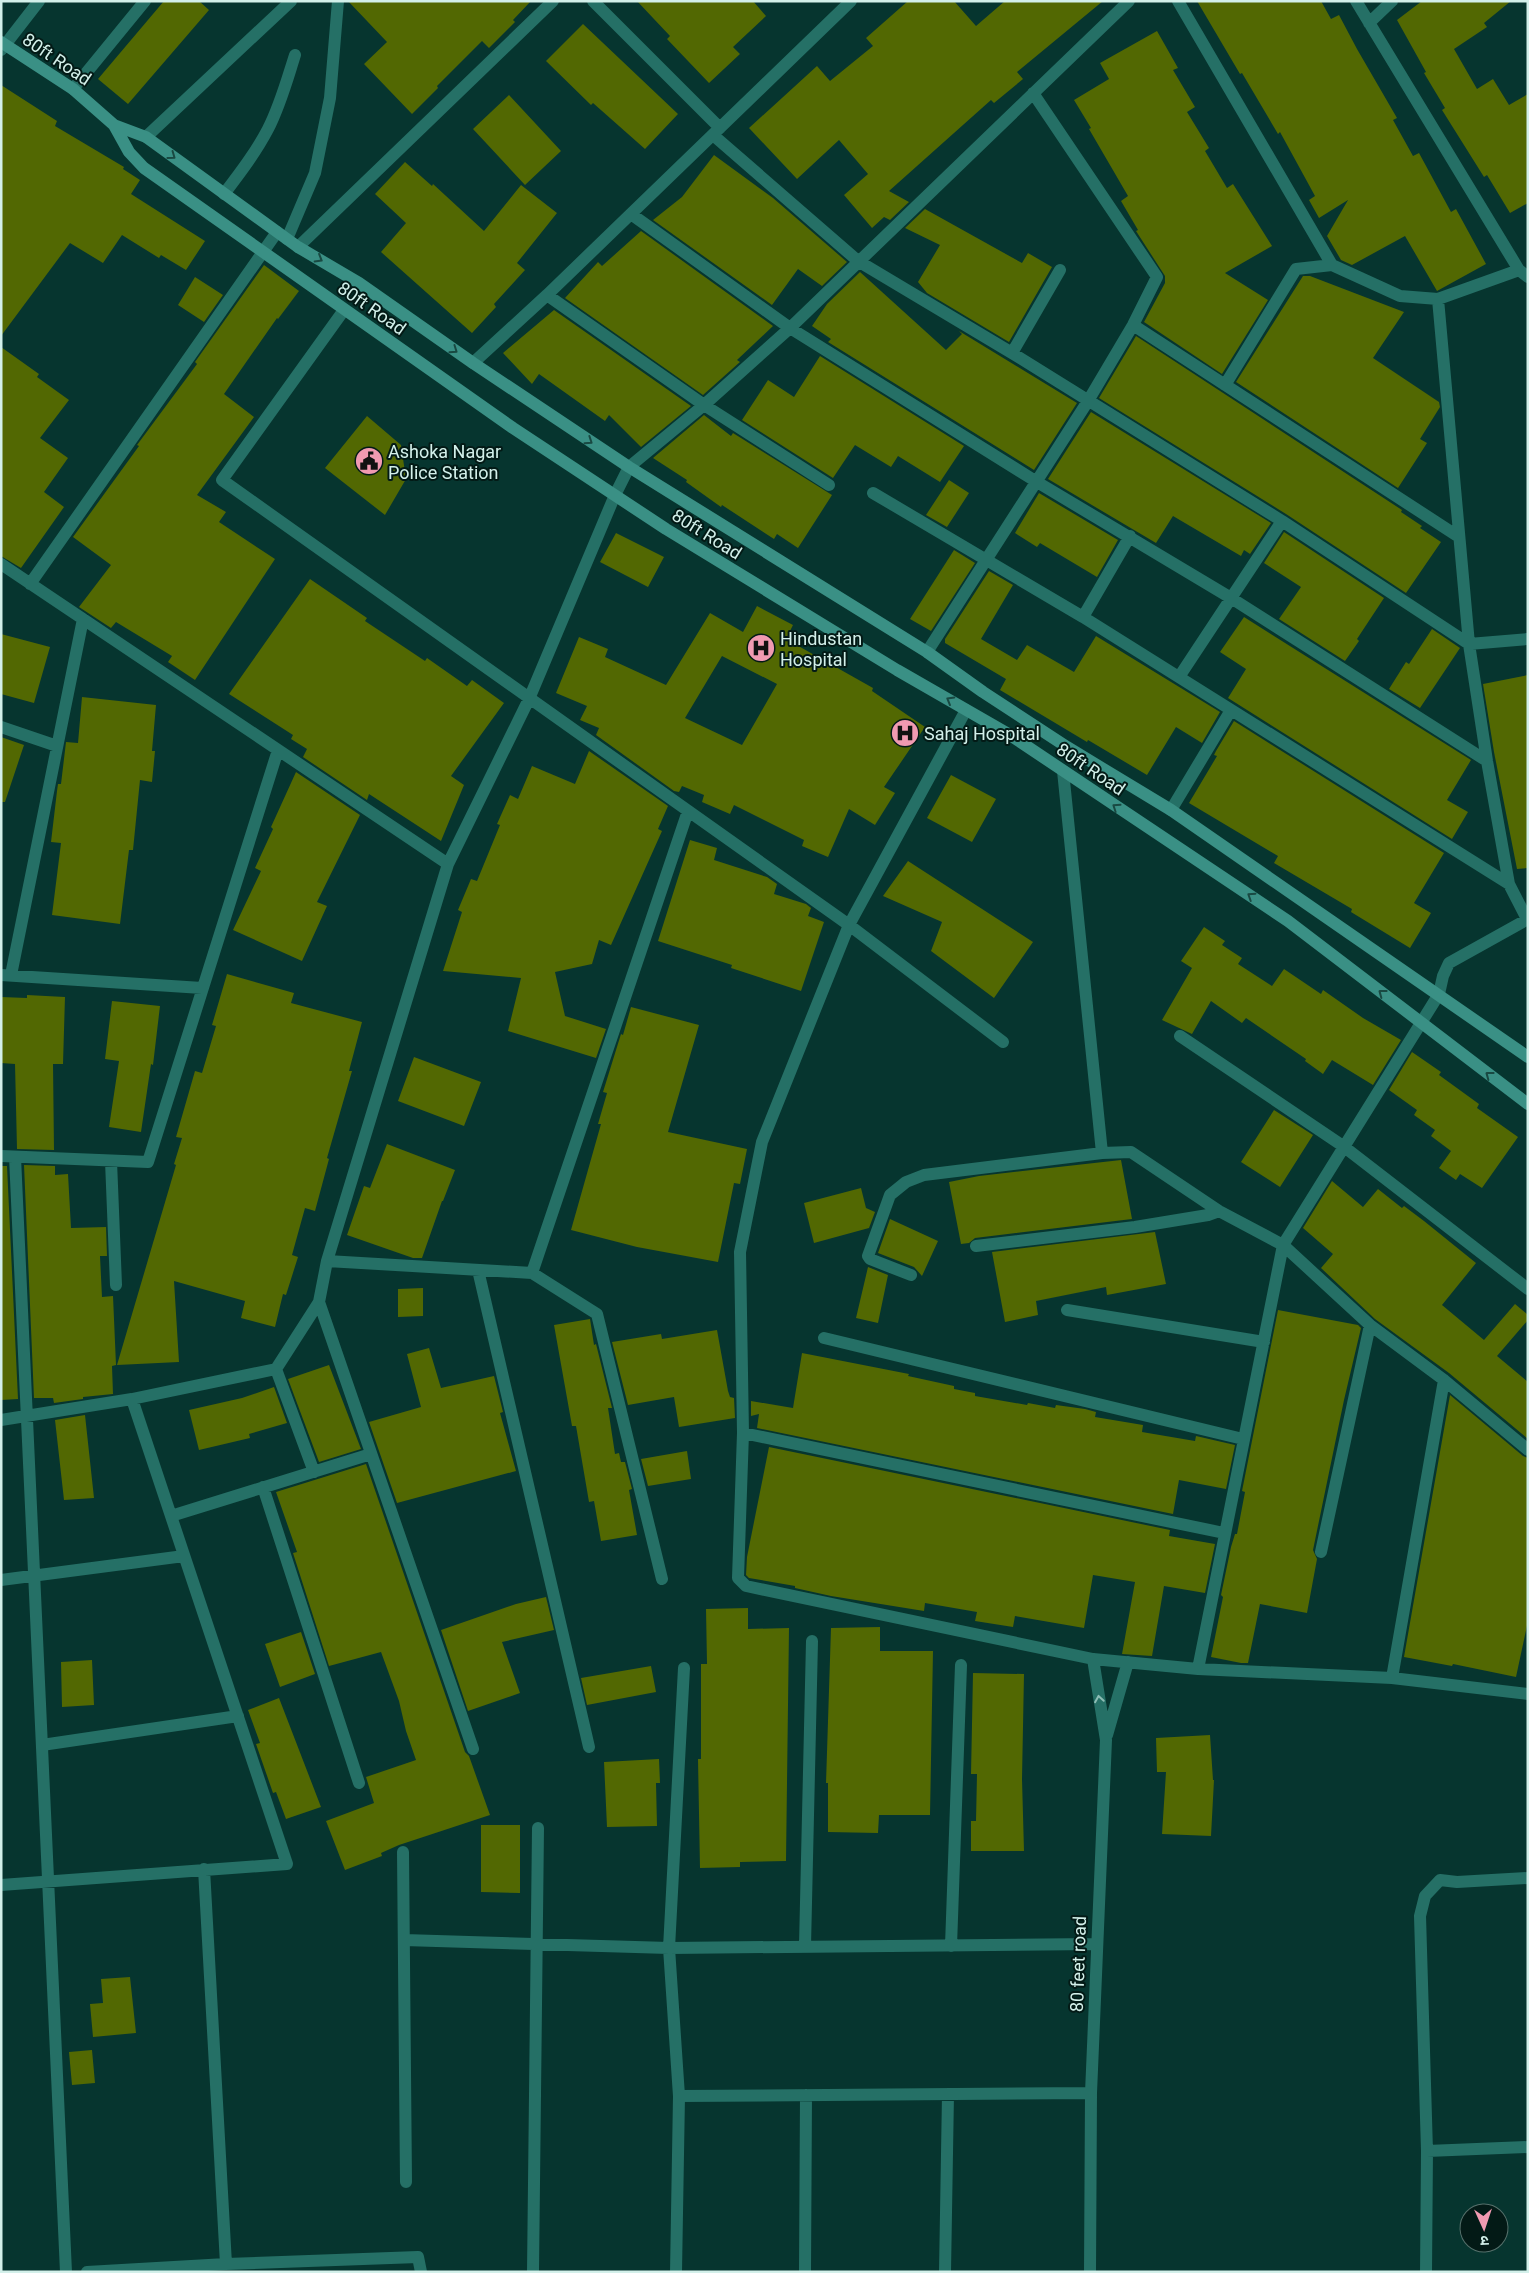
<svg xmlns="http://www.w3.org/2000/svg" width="1529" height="2273" font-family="Roboto,'Noto Sans Devanagari',sans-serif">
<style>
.building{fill:#526802;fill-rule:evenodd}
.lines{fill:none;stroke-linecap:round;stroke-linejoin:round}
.street{stroke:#257066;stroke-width:12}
.secondary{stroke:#3a9085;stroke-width:12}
.oneway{stroke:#194942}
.oneway2{stroke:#8dbdb5}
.labels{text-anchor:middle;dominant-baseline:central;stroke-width:4;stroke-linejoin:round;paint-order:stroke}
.street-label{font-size:18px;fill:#d3f0ea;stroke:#031a16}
.poi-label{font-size:18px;fill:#d3f0ea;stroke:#031a16;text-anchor:start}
</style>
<rect width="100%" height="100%" fill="#06352f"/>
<!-- building -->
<path class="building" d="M 164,1 L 199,1 L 209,10 L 128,104 L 98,79 Z
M 348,1 L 531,1 L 513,20 L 515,22 L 489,48 L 482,41 L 437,86 L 438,88 L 412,114 L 364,64 L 387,42 Z
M 637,1 L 753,1 L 766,16 L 733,47 L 740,54 L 709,83 L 667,39 L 670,36 Z
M 908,1 L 954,1 L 976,26 L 1005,1 L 1103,1 L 1017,72 L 1023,79 L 994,103 L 991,100 L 889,191 L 909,202 L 890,220 L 884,217 L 872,228 L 844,195 L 868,174 L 839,140 L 797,179 L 749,128 L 817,66 L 830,81 L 873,46 L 866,38 Z
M 1197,1 L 1321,1 L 1331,19 L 1339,15 L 1357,49 L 1397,118 L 1393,120 L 1413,156 L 1419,153 L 1451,212 L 1456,209 L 1486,264 L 1437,291 L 1405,236 L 1352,265 L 1341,260 L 1327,236 L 1348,200 L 1319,218 L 1309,200 L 1315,196 L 1280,132 L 1278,134 L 1242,73 L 1240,74 Z
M 1422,1 L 1511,1 L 1484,23 L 1487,27 L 1454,49 L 1477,89 L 1493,79 L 1509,105 L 1528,94 L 1528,203 L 1510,213 L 1487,175 L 1484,177 L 1442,110 L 1445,108 L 1424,73 L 1426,72 L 1397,20 Z
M 583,24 L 678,114 L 645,149 L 593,103 L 591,105 L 546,61 Z
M 1157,31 L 1178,68 L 1173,70 L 1195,107 L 1187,112 L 1209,148 L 1205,151 L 1227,188 L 1233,184 L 1272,246 L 1225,273 L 1268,300 L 1222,374 L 1144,322 L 1165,283 L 1165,276 L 1136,231 L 1138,230 L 1121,201 L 1128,196 L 1089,129 L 1091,128 L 1074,100 L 1109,79 L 1100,63 Z
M 1,85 L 57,121 L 55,126 L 124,167 L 123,169 L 140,180 L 131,194 L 205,241 L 186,270 L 161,255 L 159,258 L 122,235 L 103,263 L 70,243 L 1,336 Z
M 509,95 L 561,151 L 525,185 L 473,129 Z
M 714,155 L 773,198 L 847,262 L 822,286 L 798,269 L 772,305 L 653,220 L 682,197 Z
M 405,162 L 432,186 L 433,184 L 484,231 L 521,185 L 557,213 L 517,263 L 525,270 L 494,304 L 496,307 L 472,333 L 381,252 L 406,223 L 375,194 Z
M 925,209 L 1022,263 L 1028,253 L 1052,267 L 1009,342 L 927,293 L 918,282 L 940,245 L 905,228 Z
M 641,231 L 773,326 L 737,360 L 740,362 L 703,395 L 565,298 L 598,262 L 602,266 Z
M 264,265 L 299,291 L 278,319 L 277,318 L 224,394 L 254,417 L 197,495 L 226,512 L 219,522 L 275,559 L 195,680 L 168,662 L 172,656 L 116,622 L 111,628 L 79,607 L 111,565 L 73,537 L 139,446 L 137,445 L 197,364 L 195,362 Z
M 860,272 L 946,350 L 962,334 L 959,331 L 1077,403 L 1034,470 L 828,342 L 831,339 L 812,326 L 827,304 Z
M 1303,276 L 1310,276 L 1404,312 L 1373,358 L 1439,402 L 1440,407 L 1420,439 L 1427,443 L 1398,488 L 1236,382 Z
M 195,277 L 223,295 L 204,322 L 178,305 Z
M 554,310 L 691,406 L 641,447 L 609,415 L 605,421 L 539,374 L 532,384 L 503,353 Z
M 1136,336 L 1402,510 L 1401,512 L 1422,526 L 1420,528 L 1441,542 L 1406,593 L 1286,514 L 1099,398 Z
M 1,347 L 39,374 L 37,377 L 69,400 L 40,438 L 68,458 L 44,492 L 64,507 L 21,568 L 1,556 Z
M 820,356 L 964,446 L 940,482 L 898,456 L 891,467 L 855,445 L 833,478 L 742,420 L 768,380 L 794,397 Z
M 1091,412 L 1271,523 L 1250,554 L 1244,550 L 1241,556 L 1173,516 L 1156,543 L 1048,479 Z
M 704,415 L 731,436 L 733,433 L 832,495 L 798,548 L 777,534 L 774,539 L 722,505 L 721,507 L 686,482 L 687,480 L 653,458 Z
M 367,416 L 401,445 L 406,479 L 385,515 L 325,468 Z
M 949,480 L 969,493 L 947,527 L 926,515 Z
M 1039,493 L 1118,540 L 1097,577 L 1040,543 L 1037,547 L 1015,533 Z
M 1284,532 L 1384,598 L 1357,639 L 1359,641 L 1345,661 L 1279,619 L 1301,587 L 1264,563 Z
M 616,533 L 664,557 L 648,587 L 600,562 Z
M 954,550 L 975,563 L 931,631 L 910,619 Z
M 989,571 L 1013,585 L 981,639 L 1017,660 L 1027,645 L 1074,672 L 1096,636 L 1220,712 L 1202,743 L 1176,727 L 1147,775 L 1088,740 L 1087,742 L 1000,690 L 1006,679 L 945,643 L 945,639 Z
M 310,579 L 367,618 L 365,621 L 425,661 L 427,658 L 467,686 L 472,680 L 504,703 L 451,776 L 464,785 L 441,841 L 369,794 L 367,800 L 303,757 L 307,749 L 291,739 L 293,735 L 229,694 Z
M 757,606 L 793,625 L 786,639 L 873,688 L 872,691 L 925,727 L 884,787 L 895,793 L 875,825 L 849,809 L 828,857 L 802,846 L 804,840 L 734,805 L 730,814 L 702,802 L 704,795 L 682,786 L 679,792 L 674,791 L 596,735 L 599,728 L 580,720 L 587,706 L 556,693 L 579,637 L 608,649 L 605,657 L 666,685 L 710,613 L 743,632 ZM 722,656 L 777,684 L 742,745 L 685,718 Z
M 1244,617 L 1471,760 L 1447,800 L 1468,812 L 1452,839 L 1228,698 L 1246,669 L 1220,652 Z
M 1432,629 L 1460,648 L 1420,708 L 1389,689 L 1406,662 L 1409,664 Z
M 1,634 L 50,647 L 34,703 L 1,694 Z
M 1528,675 L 1528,868 L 1517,869 L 1494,752 L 1483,684 Z
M 82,697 L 156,705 L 152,751 L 155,751 L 152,782 L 140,780 L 133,850 L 129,850 L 120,924 L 52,915 L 61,843 L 51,842 L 57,791 L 58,784 L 61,784 L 66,742 L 78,743 Z
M 1234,721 L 1444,853 L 1414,903 L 1431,913 L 1410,948 L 1351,912 L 1352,909 L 1274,863 L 1278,856 L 1189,803 L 1217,756 L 1214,755 L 1216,751 Z
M 1,737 L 24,745 L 5,802 L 1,802 Z
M 589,751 L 668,806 L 658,829 L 662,831 L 611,945 L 599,940 L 592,964 L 555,972 L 565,1016 L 606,1029 L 596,1058 L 508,1031 L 521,978 L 443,971 L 462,912 L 458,910 L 471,879 L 477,881 L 500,825 L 497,824 L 510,795 L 518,799 L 532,766 L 575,784 Z
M 296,772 L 360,815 L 317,902 L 327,906 L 302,961 L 233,930 L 261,871 L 255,868 L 273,829 L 271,827 Z
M 951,775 L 996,799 L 972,842 L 927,818 Z
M 690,840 L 717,848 L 714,860 L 767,877 L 777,884 L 774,894 L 806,904 L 811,908 L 808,916 L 824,922 L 801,991 L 731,968 L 732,965 L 658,941 Z
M 908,861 L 1033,942 L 994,998 L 931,951 L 942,922 L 883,896 Z
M 1204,927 L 1225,941 L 1222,945 L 1242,958 L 1238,964 L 1272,986 L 1284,969 L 1321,994 L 1323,990 L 1363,1018 L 1401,1040 L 1373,1085 L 1332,1060 L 1323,1074 L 1305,1061 L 1306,1059 L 1246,1018 L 1242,1023 L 1211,1001 L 1192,1034 L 1162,1020 L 1192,968 L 1181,961 Z
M 227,974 L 294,993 L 291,1003 L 362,1022 L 349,1071 L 352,1071 L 327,1158 L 329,1159 L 315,1211 L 305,1208 L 292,1255 L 298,1257 L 286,1295 L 283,1294 L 275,1327 L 241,1318 L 245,1301 L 174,1281 L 179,1362 L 117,1365 L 176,1165 L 174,1164 L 182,1138 L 176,1137 L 195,1071 L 202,1073 L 216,1026 L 212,1025 Z
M 27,995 L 65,997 L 63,1064 L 53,1064 L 54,1150 L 17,1149 L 15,1064 L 1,1063 L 1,997 L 27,998 Z
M 112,1001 L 160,1006 L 153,1065 L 151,1064 L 141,1132 L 109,1127 L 119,1061 L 105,1059 Z
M 631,1007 L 699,1025 L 668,1132 L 747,1149 L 740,1184 L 734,1183 L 718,1262 L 637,1247 L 571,1230 L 601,1124 L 598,1124 L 607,1093 L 603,1092 L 621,1034 L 623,1035 Z
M 1412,1052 L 1441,1072 L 1439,1075 L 1479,1104 L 1477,1108 L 1518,1137 L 1482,1188 L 1460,1174 L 1456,1180 L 1439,1168 L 1451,1151 L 1431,1136 L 1435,1130 L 1414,1115 L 1417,1110 L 1389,1090 Z
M 414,1057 L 481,1082 L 464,1126 L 398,1101 Z
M 1274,1110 L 1313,1135 L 1280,1187 L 1241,1162 Z
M 387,1144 L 455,1170 L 443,1201 L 442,1201 L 422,1258 L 413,1258 L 347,1235 L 364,1186 L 370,1188 Z
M 1121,1160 L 1132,1219 L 975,1238 L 969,1243 L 961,1244 L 949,1182 L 979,1176 Z
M 24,1165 L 55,1166 L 55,1175 L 68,1174 L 71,1228 L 106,1227 L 107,1256 L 100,1256 L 102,1297 L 113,1296 L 116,1365 L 112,1366 L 113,1394 L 83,1397 L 83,1399 L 54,1403 L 53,1398 L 34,1398 Z
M 1,1166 L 7,1166 L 18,1399 L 1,1400 Z
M 1332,1181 L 1363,1207 L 1378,1189 L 1402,1208 L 1404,1206 L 1424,1221 L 1476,1263 L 1442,1305 L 1484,1340 L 1515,1304 L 1528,1315 L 1528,1320 L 1497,1356 L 1528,1382 L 1528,1439 L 1449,1373 L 1375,1319 L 1321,1268 L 1333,1254 L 1303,1228 Z
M 861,1188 L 866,1208 L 875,1212 L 869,1228 L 814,1243 L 804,1203 Z
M 890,1219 L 938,1241 L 922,1276 L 914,1267 L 878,1253 Z
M 1155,1232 L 1166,1284 L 1107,1295 L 1106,1287 L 1036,1301 L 1038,1315 L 1005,1322 L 992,1252 Z
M 868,1267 L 888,1275 L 878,1323 L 856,1318 Z
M 423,1288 L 423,1316 L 398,1317 L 398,1289 Z
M 1278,1310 L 1358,1325 L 1361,1328 L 1344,1400 L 1313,1550 L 1317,1559 L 1307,1613 L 1260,1604 L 1248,1663 L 1241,1663 L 1211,1657 L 1223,1597 L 1221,1595 L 1231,1547 L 1235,1534 L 1237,1534 L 1245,1492 L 1242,1491 Z
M 590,1319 L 594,1345 L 596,1344 L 612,1408 L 608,1408 L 615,1454 L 619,1453 L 621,1462 L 625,1462 L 632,1489 L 629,1490 L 637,1535 L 601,1541 L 594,1501 L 589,1502 L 576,1426 L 572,1426 L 554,1325 Z
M 717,1330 L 728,1391 L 730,1397 L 734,1398 L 735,1418 L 679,1427 L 674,1397 L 628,1405 L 612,1342 L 661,1334 L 662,1339 Z
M 429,1348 L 441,1388 L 494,1376 L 503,1412 L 500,1413 L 516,1471 L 397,1503 L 369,1422 L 421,1407 L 407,1354 Z
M 802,1353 L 909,1374 L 908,1376 L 954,1386 L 954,1389 L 975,1393 L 975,1396 L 1027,1405 L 1028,1403 L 1055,1408 L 1056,1405 L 1085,1409 L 1096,1412 L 1095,1417 L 1143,1425 L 1142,1432 L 1195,1441 L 1196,1436 L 1235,1445 L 1226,1489 L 1179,1480 L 1173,1514 L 757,1428 L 759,1414 L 751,1416 L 751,1401 L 793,1408 Z
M 329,1365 L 361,1449 L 319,1462 L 288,1379 Z
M 274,1387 L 287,1423 L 249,1434 L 250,1438 L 199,1450 L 189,1410 L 242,1398 Z
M 1450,1395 L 1523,1456 L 1528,1458 L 1528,1621 L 1516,1677 L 1453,1664 L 1452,1666 L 1404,1657 Z
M 85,1415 L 94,1498 L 64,1500 L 55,1420 Z
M 769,1447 L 1170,1530 L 1169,1536 L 1215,1544 L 1205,1593 L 1164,1586 L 1152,1656 L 1122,1654 L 1135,1582 L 1093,1575 L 1084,1628 L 1015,1616 L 1013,1627 L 975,1621 L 977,1612 L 925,1603 L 924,1611 L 831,1596 L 795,1588 L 795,1586 L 749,1578 L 746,1575 L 747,1557 Z
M 687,1451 L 691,1479 L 648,1486 L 641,1459 Z
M 366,1464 L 465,1752 L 469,1756 L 490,1815 L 399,1845 L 381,1853 L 382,1856 L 345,1870 L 326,1821 L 374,1803 L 366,1777 L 416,1760 L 406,1731 L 399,1701 L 381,1652 L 329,1666 L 293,1553 L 297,1552 L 276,1492 Z
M 546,1597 L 554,1630 L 502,1642 L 520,1693 L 468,1711 L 441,1630 L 516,1604 Z
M 748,1608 L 748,1629 L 789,1628 L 786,1861 L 740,1862 L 740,1867 L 700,1868 L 698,1759 L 701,1759 L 701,1664 L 707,1664 L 706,1609 Z
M 880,1627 L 880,1651 L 933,1651 L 930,1815 L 879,1815 L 878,1833 L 828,1832 L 828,1783 L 826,1783 L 831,1628 Z
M 301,1632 L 315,1674 L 280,1687 L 265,1644 Z
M 92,1660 L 94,1705 L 62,1707 L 61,1662 Z
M 651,1666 L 656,1692 L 587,1705 L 581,1678 Z
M 973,1673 L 1024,1674 L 1022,1779 L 1024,1851 L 971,1851 L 971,1821 L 976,1821 L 977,1774 L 971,1774 Z
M 279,1698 L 321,1807 L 286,1819 L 276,1792 L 273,1793 L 256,1744 L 260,1743 L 248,1710 Z
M 1210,1735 L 1213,1780 L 1214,1780 L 1211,1836 L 1162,1834 L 1166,1772 L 1157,1772 L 1156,1738 Z
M 659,1759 L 660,1783 L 656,1783 L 657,1826 L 607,1827 L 604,1762 Z
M 481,1825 L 520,1825 L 520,1893 L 481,1892 Z
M 130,1977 L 136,2033 L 93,2037 L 90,2004 L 103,2003 L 101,1979 Z
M 92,2050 L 95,2083 L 72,2085 L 69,2052 Z"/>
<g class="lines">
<!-- street -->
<path class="street" d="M 593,1 L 720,128
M 1178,1 L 1332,265 L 1400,296 L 1438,299 L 1519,270
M 1356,1 L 1519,270 L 1528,277
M 1369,23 L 1392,1
M 1,50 L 39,1
M 73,89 L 145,1
M 713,135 L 858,261 L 1012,353 L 1282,521 L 1469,644 L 1528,639
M 146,137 L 291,1
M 224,194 C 240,173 256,152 268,129 C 280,106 287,80 295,55
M 631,214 L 790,328 L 1037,482 L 1231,598 L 1487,761
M 287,239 L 315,173 L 330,98 L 338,1
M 298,247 L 553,1
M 547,295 L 704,405 L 829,485
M 1438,299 L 1469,644 L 1487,761 L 1509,884 L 1527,919
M 344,310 L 222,480 L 849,925 L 1003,1042
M 1133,325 L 1459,537
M 1012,353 L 1060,270
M 473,363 L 547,295 L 851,1
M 1225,385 L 1296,269 L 1332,265
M 873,493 L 1083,617 L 1509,884
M 1,564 L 448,864
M 30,584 L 277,232
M 1083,617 L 1130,536
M 927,652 L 1088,401 L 1133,325 L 1157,277 L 1033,93
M 1179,677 L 1282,521
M 966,710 L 849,925 L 762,1142 L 740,1252 L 743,1433 L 738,1578 L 746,1586 L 1093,1659 L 1198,1669 L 1392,1678 L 1528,1694
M 1,727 L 57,746
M 1063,771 L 1102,1153
M 1171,810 L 1231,710
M 1,975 L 202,988
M 11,975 L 83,619
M 1180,1036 L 1343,1146 L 1528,1289
M 1,1156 L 148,1162 L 278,750
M 15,1157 L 66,2272
M 111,1161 L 116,1285
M 976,1246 L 1135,1227 L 1208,1215 L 1219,1211
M 327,1261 L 532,1273 L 597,1314 L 662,1579
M 478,1270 L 589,1747
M 532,1273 L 688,811
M 911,1275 L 870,1259 L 868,1256 L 890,1195 L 906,1182 L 924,1175 L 1102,1153 L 1131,1152 L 1219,1211 L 1283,1245 L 1370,1325 L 1444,1380 L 1528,1450
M 319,1302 L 473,1749
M 1067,1310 L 1264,1342
M 824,1338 L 1243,1439
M 276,1369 L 314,1472
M 1,1420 L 132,1399 L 276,1369 L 319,1302 L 327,1261 L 448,864 L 529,699 L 615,495 L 629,467 L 704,405 L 790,328 L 1129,1
M 743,1433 L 1224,1533
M 263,1487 L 359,1783
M 171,1516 L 371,1454
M 1321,1552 L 1370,1325
M 1,1580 L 184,1556
M 1198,1669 L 1283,1245 L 1439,994 L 1443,976 L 1449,963 L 1528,919
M 1392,1678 L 1444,1380
M 1107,1735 L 1128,1662
M 42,1745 L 238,1716
M 403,1852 L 406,2182
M 204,1869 L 226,2264
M 1,1885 L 287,1864 L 132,1399
M 404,1940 L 669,1948 L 1096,1944
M 805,1946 L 812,1641
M 951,1946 L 961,1665
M 679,2096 L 1091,2093
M 1427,2151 L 1528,2147
M 87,2272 L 226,2264 L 418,2257 L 421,2272
M 533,2272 L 538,1828
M 676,2272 L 679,2096 L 669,1948 L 684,1668
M 805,2272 L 806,2095
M 945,2272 L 948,2094
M 1090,2272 L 1091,2093 L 1106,1740 L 1093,1659
M 1426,2272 L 1427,2151 L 1420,1916 L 1425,1896 L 1440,1880 L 1457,1882 L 1528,1878"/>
<!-- secondary -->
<path class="secondary" d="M 1,42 L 73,89 L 114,125 L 129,152 L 144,168 L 513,428 L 666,529 L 897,670 L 1010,735 L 1288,921 L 1528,1104
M 114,125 L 146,137 L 298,247 L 359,283 L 473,363 L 629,467 L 927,652 L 983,692 L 1067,747 L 1171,810 L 1528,1057"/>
</g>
<!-- one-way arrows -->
<defs><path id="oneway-chevron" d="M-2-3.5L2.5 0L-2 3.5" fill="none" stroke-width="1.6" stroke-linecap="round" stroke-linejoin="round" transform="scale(1.25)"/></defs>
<g class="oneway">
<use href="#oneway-chevron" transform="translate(172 156) rotate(36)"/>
<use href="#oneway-chevron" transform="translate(319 259) rotate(31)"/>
<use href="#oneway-chevron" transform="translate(454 350) rotate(35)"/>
<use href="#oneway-chevron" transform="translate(589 441) rotate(34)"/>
<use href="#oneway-chevron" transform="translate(950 700) rotate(-150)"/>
<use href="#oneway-chevron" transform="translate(1116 807) rotate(-146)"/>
<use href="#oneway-chevron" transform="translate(1251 896) rotate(-147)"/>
<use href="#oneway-chevron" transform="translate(1382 993) rotate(-143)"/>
<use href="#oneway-chevron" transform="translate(1489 1075) rotate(-143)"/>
</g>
<use class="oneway2" href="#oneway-chevron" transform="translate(1099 1699) rotate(-99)"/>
<!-- icons -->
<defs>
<symbol id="civic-disc" viewBox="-11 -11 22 22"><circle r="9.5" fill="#f19ab1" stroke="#031a16"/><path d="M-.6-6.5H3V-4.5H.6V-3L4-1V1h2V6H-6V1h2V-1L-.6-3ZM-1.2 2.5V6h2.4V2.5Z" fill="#111"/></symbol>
<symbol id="hospital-disc" viewBox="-11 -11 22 22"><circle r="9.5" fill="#f19ab1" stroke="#031a16"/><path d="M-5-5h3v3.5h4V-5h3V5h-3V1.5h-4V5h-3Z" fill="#111"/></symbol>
</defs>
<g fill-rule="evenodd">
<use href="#civic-disc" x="353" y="445" width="32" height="32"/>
<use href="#hospital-disc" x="745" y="632" width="32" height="32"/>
<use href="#hospital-disc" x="889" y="717" width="32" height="32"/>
</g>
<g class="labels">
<!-- street labels -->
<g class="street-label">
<text transform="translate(57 59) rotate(34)">80ft Road</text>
<text transform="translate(372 308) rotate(35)">80ft Road</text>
<text transform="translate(707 534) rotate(32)">80ft Road</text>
<text transform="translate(1091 769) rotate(34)">80ft Road</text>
<text transform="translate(1078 1964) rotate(-88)">80 feet road</text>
</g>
<!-- poi labels -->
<g class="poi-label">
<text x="388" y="451">Ashoka Nagar<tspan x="388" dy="21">Police Station</tspan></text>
<text x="780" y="638">Hindustan<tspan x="780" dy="21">Hospital</tspan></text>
<text x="924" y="733">Sahaj Hospital</text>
</g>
</g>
<!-- border -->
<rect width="1529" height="2273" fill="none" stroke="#d3f0ea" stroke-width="5"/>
<!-- north arrow -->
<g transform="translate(1484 2228) rotate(177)"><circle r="24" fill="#031a16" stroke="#56706b"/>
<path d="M0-4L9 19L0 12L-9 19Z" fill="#f19ab1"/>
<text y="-8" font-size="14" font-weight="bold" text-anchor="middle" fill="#d3f0ea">उ</text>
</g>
</svg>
